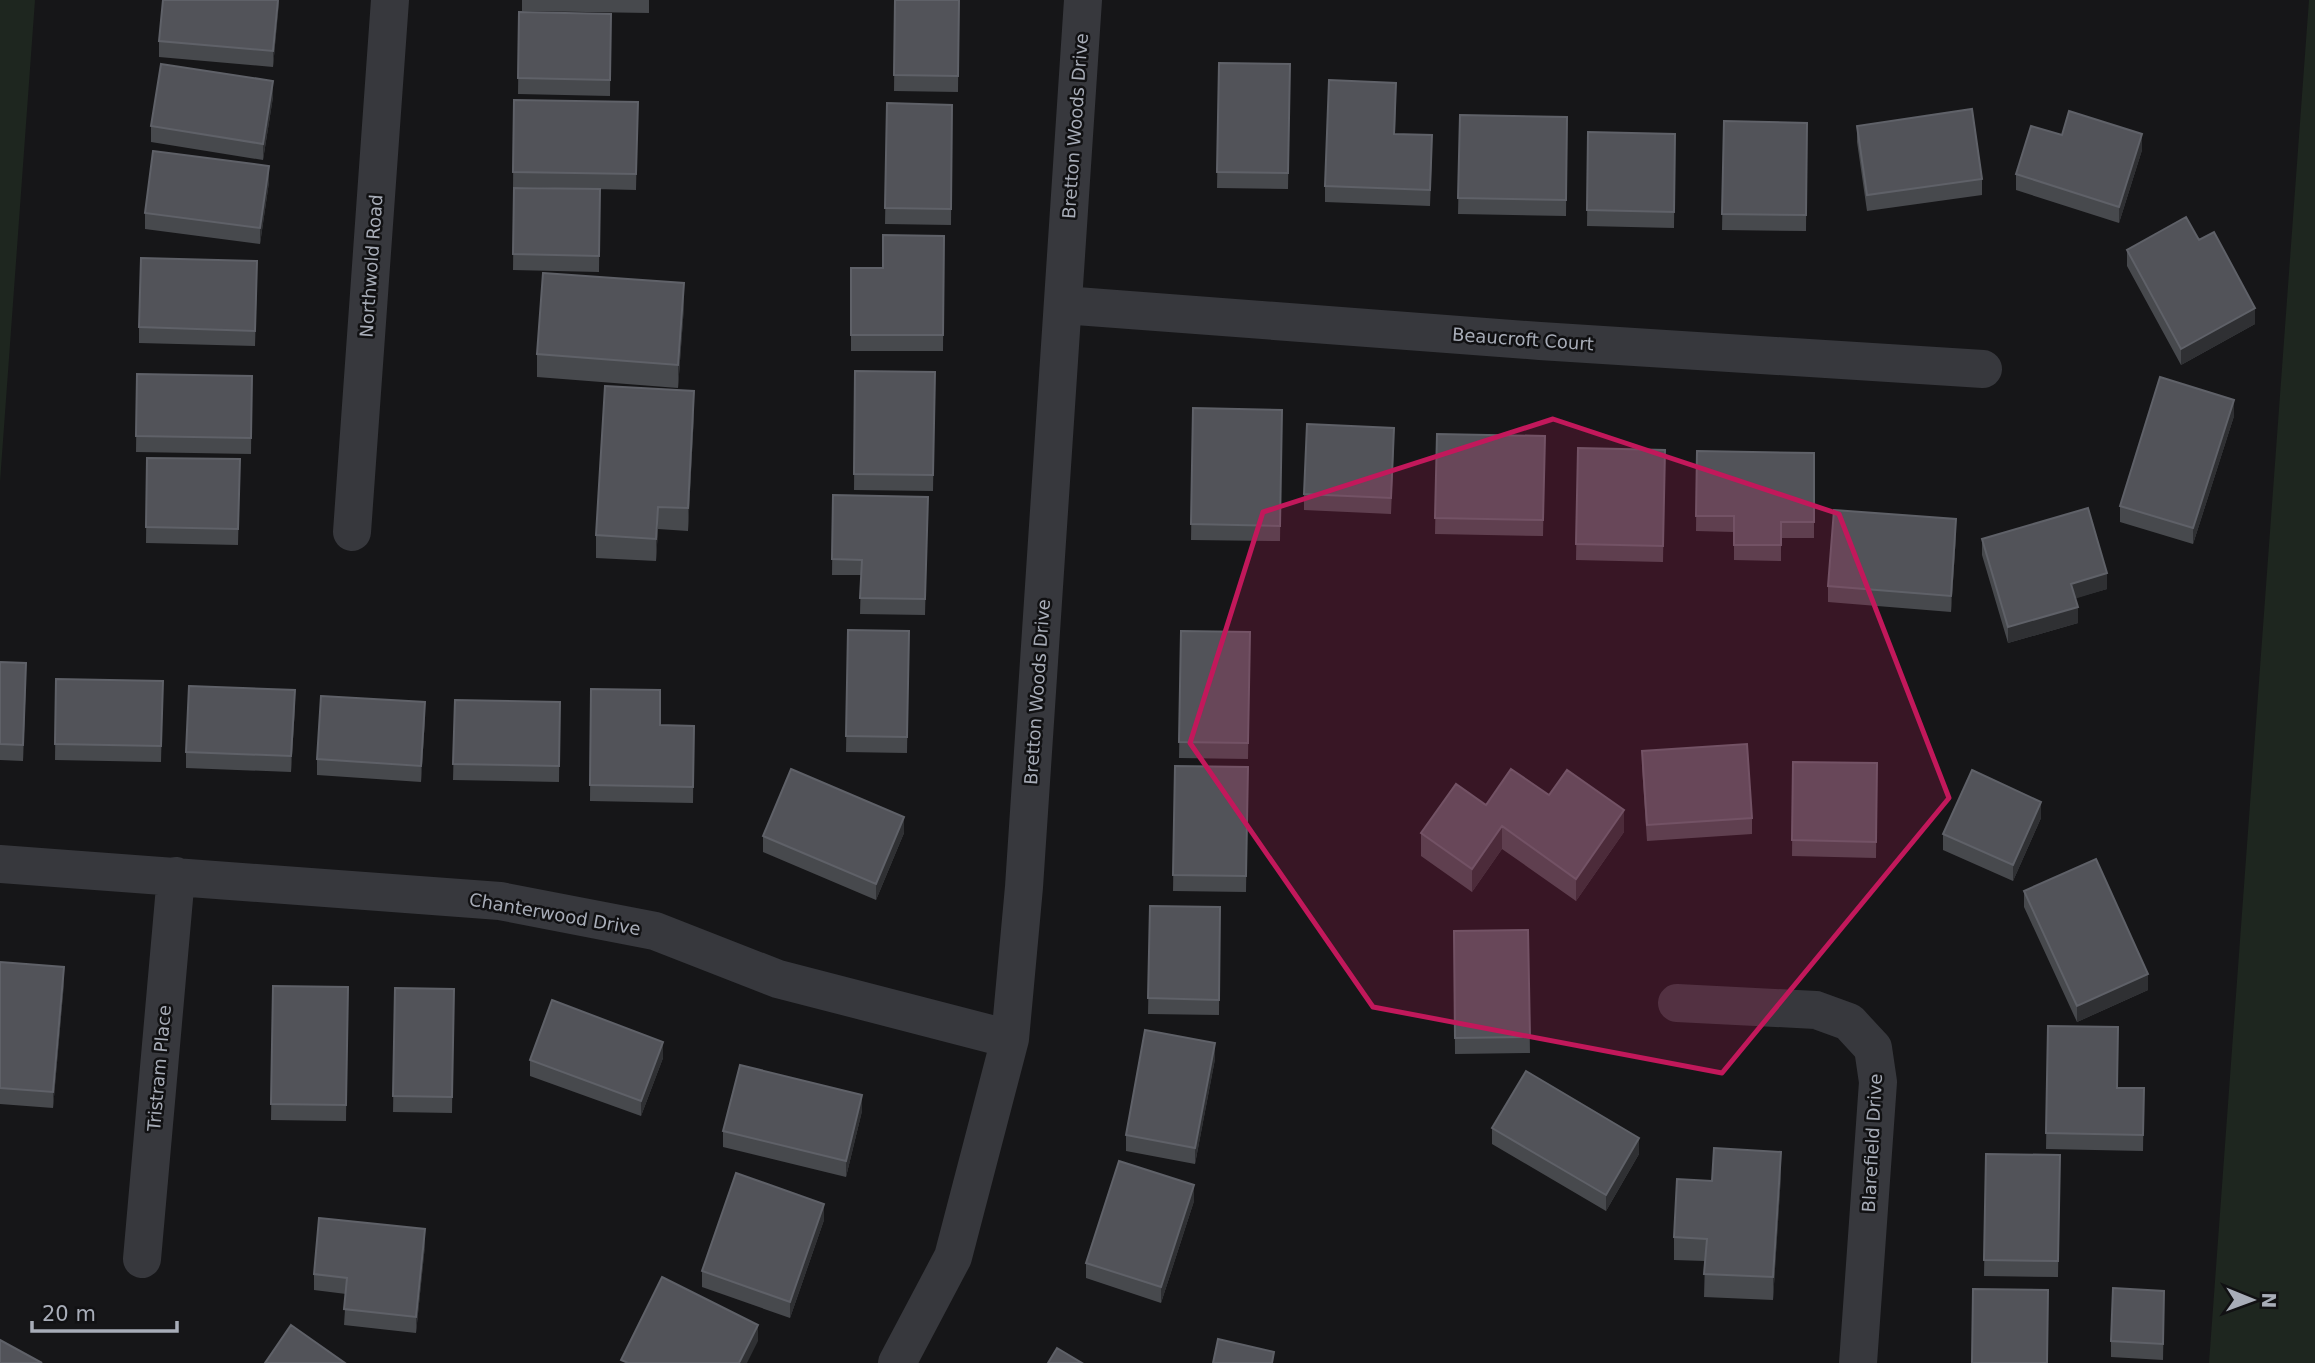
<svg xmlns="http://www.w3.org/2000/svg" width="2315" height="1363" font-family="'DejaVu Sans',sans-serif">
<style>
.green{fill:#1e261f}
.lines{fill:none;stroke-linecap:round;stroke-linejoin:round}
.street{stroke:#37383d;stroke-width:38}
.wall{fill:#47494d}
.shaded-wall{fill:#2f3033}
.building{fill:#525359;stroke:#5f6168;stroke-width:2}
.marked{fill:#c2185b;fill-opacity:0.2;stroke:#c2185b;stroke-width:5;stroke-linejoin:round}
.labels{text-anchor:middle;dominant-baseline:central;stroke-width:5;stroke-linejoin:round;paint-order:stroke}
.street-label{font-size:18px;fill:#a8adb8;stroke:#111113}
</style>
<rect width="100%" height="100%" fill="#161618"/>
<!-- green -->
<path class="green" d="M 0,0 L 35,0 L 0,482 Z
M 2309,0 L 2315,0 L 2315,1363 L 2209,1363 Z"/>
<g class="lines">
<!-- street -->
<path class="street" d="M 1063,305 L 1540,341 L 1983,369
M 352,532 L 390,0
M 0,864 L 500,901 L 655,931 L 778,979 L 1010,1039
M 1677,1003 L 1816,1010 L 1849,1022 L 1873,1048 L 1878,1082 L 1858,1363
M 142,1259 L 176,876
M 897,1363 L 953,1257 L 1010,1039 L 1024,887 L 1083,0"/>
</g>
<!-- wall -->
<path class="wall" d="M 279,0 L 273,67 L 159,57 L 159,41 Z
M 522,0 L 649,0 L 649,13 L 522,11 Z
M 895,0 L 959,0 L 958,92 L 894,91 Z
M 519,12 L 611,14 L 610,96 L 518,94 Z
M 1219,63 L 1290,64 L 1288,189 L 1217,188 Z
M 273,97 L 263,160 L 151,142 L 151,126 Z
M 1396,99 L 1395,134 L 1432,151 L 1430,206 L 1325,202 L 1325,186 Z
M 514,100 L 638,102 L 636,190 L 513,187 Z
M 887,103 L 952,105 L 951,225 L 885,224 Z
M 1460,115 L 1567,117 L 1566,216 L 1458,214 Z
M 1724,121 L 1807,123 L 1806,231 L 1722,230 Z
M 1857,126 L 1982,179 L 1982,195 L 1867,211 L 1857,142 Z
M 1588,132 L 1675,134 L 1674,228 L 1587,226 Z
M 2062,135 L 2142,150 L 2119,223 L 2016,190 L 2016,174 Z
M 269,182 L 260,244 L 145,229 L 145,213 Z
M 514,188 L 600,189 L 599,272 L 513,270 Z
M 944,236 L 943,351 L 851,351 L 851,268 L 883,268 Z
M 2199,240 L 2255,324 L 2181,365 L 2127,266 L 2127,250 Z
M 257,277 L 255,346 L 139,343 L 139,327 Z
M 684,306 L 678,388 L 537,377 L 537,354 Z
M 855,371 L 935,372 L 933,491 L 854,490 Z
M 137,374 L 252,376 L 251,454 L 136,452 Z
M 1193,408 L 1282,410 L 1280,541 L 1191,540 Z
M 694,414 L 688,531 L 658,529 L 656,561 L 596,558 L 596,535 Z
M 2234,416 L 2193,544 L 2120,522 L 2120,506 Z
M 1437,434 L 1545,436 L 1543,536 L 1435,534 Z
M 1394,444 L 1391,514 L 1304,510 L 1304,494 Z
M 1578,448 L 1665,450 L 1663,562 L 1576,560 Z
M 1697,451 L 1814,453 L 1814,538 L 1781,538 L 1781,561 L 1734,560 L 1734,532 L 1696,531 Z
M 147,458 L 240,459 L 238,545 L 146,543 Z
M 833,495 L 928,497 L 925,615 L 860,614 L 861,575 L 832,575 Z
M 1956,535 L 1951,612 L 1828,602 L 1828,586 Z
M 1982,539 L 2107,589 L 2075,598 L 2078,623 L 2008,643 L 1982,555 Z
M 848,630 L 909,631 L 907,753 L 846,752 Z
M 1181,631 L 1250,632 L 1248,759 L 1179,758 Z
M 0,662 L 26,679 L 23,761 L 0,760 Z
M 56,679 L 163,681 L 161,762 L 55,760 Z
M 591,689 L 660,725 L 694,726 L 693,803 L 590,801 Z
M 455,700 L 560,702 L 559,782 L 453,780 Z
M 295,706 L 291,772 L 186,768 L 186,752 Z
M 425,718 L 421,782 L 317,775 L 317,759 Z
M 1642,751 L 1752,818 L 1752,834 L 1647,841 L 1642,767 Z
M 1793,762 L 1877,763 L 1876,858 L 1792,856 Z
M 1175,766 L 1248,767 L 1246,892 L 1173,891 Z
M 1549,795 L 1624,832 L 1576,901 L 1502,849 L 1472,892 L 1421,856 L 1421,833 L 1486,805 Z
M 2041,818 L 2013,881 L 1943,850 L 1943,834 Z
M 904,833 L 876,900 L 763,852 L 763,836 Z
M 2024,891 L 2148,990 L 2077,1022 L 2024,907 Z
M 1150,906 L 1220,907 L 1219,1015 L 1148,1014 Z
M 1528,930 L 1530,1053 L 1455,1054 L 1454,931 Z
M 0,962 L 64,983 L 53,1108 L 0,1104 Z
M 273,986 L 348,987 L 346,1121 L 271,1120 Z
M 395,988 L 454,989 L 452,1113 L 393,1112 Z
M 2048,1026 L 2118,1088 L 2144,1088 L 2143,1151 L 2046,1149 Z
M 663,1058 L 641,1116 L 530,1076 L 530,1060 Z
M 1215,1059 L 1195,1164 L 1126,1151 L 1126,1135 Z
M 862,1111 L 846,1177 L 723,1147 L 723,1131 Z
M 1492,1128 L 1639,1154 L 1606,1211 L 1492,1144 Z
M 1986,1154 L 2060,1155 L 2058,1277 L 1984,1276 Z
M 1781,1175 L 1773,1300 L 1704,1297 L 1705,1261 L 1674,1260 L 1674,1237 L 1712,1181 Z
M 1194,1201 L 1161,1303 L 1086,1278 L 1086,1263 Z
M 824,1220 L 790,1318 L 702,1287 L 702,1271 Z
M 425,1245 L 416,1333 L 344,1325 L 346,1294 L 314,1290 L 314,1274 Z
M 2164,1306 L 2163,1360 L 2111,1357 L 2111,1341 Z"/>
<!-- shaded-wall -->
<path class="shaded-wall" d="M 278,0 L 279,0 L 279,4 L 273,67 L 273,51 Z
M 273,81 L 273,97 L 263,160 L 263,144 Z
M 2142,134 L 2142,150 L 2119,223 L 2119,207 Z
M 269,166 L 269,182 L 260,244 L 260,228 Z
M 684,283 L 684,306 L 678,388 L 678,365 Z
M 2255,308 L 2255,324 L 2181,365 L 2181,349 Z
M 694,391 L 694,414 L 688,531 L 688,508 Z
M 2234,400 L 2234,416 L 2193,544 L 2193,528 Z
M 658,507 L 658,529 L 656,561 L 656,539 Z
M 1956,519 L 1956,535 L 1951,612 L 1951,596 Z
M 2107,573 L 2107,589 L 2071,600 L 2071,584 Z
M 2078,607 L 2078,623 L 2008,643 L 2008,627 Z
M 26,663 L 26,679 L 23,761 L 23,745 Z
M 295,690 L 295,706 L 291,772 L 291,756 Z
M 425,702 L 425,718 L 421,782 L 421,766 Z
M 2041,802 L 2041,818 L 2013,881 L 2013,865 Z
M 1624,810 L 1624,832 L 1576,901 L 1576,879 Z
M 904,817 L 904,833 L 876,900 L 876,884 Z
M 1502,826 L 1502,849 L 1472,892 L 1472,869 Z
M 64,967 L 64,983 L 53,1108 L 53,1092 Z
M 2148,974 L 2148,990 L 2077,1022 L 2077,1006 Z
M 663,1042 L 663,1058 L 641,1116 L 641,1101 Z
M 1215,1043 L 1215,1059 L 1195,1164 L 1195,1148 Z
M 862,1095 L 862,1111 L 846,1177 L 846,1161 Z
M 1639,1138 L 1639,1154 L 1606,1211 L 1606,1195 Z
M 1781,1152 L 1781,1175 L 1773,1300 L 1773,1277 Z
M 1194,1185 L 1194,1201 L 1161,1303 L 1161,1287 Z
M 824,1204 L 824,1220 L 790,1318 L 790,1302 Z
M 425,1229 L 425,1245 L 416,1333 L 416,1317 Z
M 758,1325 L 758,1341 L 747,1363 L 739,1363 Z"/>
<!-- building -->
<path class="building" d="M 163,0 L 278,0 L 273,51 L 159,41 Z
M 895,0 L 959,0 L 958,76 L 894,75 Z
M 519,12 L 611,14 L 610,80 L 518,78 Z
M 1219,63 L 1290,64 L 1288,173 L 1217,172 Z
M 161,64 L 273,81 L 263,144 L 151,126 Z
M 1329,80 L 1396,83 L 1394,134 L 1432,135 L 1430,190 L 1325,186 Z
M 514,100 L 638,102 L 636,174 L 513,172 Z
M 887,103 L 952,105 L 951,209 L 885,208 Z
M 1972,109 L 1982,179 L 1867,195 L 1857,126 Z
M 2069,111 L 2142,134 L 2119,207 L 2016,174 L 2031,126 L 2062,135 Z
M 1460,115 L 1567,117 L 1566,200 L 1458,198 Z
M 1724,121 L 1807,123 L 1806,215 L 1722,214 Z
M 1588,132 L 1675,134 L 1674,212 L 1587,210 Z
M 153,151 L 269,166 L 260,228 L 145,213 Z
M 514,188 L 600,189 L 599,256 L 513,254 Z
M 2186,217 L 2199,240 L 2214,232 L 2255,308 L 2181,349 L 2127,250 Z
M 883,235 L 944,236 L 943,335 L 851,335 L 851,268 L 883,268 Z
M 141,258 L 257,261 L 255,331 L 139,327 Z
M 543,273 L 684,283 L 678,365 L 537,354 Z
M 855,371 L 935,372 L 933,475 L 854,474 Z
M 137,374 L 252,376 L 251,438 L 136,436 Z
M 2160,377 L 2234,400 L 2193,528 L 2120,506 Z
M 605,386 L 694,391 L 688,508 L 658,507 L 656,539 L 596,535 Z
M 1193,408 L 1282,410 L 1280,526 L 1191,524 Z
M 1307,424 L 1394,428 L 1391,498 L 1304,494 Z
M 1437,434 L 1545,436 L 1543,520 L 1435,518 Z
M 1578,448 L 1665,450 L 1663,546 L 1576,544 Z
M 1697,451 L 1814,453 L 1814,522 L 1781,522 L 1781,545 L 1734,545 L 1734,516 L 1696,516 Z
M 147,458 L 240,459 L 238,529 L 146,527 Z
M 833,495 L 928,497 L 925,599 L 860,598 L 862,560 L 832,559 Z
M 2088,508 L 2107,573 L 2071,584 L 2078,607 L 2008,627 L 1982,539 Z
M 1834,510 L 1956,519 L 1951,596 L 1828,586 Z
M 848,630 L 909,631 L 907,737 L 846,736 Z
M 1181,631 L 1250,632 L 1248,743 L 1179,742 Z
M 0,662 L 26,663 L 23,745 L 0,744 Z
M 56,679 L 163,681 L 161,746 L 55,744 Z
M 189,686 L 295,690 L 291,756 L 186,752 Z
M 591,689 L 660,690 L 660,725 L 694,726 L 693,787 L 590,785 Z
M 321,696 L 425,702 L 421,766 L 317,759 Z
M 455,700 L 560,702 L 559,766 L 453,764 Z
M 1747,744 L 1752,818 L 1647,825 L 1642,751 Z
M 1793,762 L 1877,763 L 1876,842 L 1792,840 Z
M 1175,766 L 1248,767 L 1246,876 L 1173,875 Z
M 791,769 L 904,817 L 876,884 L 763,836 Z
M 1511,769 L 1549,795 L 1567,770 L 1624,810 L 1576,879 L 1502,826 L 1472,869 L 1421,833 L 1456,784 L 1486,805 Z
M 1972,770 L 2041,802 L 2013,865 L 1943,834 Z
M 2096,859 L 2148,974 L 2077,1006 L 2024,891 Z
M 1150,906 L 1220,907 L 1219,1000 L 1148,998 Z
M 1528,930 L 1530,1037 L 1455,1038 L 1454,931 Z
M 0,962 L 64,967 L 53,1092 L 0,1088 Z
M 273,986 L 348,987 L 346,1105 L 271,1104 Z
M 395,988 L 454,989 L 452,1097 L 393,1096 Z
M 552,1000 L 663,1042 L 641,1101 L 530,1060 Z
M 2048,1026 L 2118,1027 L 2117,1088 L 2144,1088 L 2143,1135 L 2046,1133 Z
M 1145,1030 L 1215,1043 L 1195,1148 L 1126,1135 Z
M 740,1065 L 862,1095 L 846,1161 L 723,1131 Z
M 1526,1071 L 1639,1138 L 1606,1195 L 1492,1128 Z
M 1714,1148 L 1781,1152 L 1773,1277 L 1704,1274 L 1707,1239 L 1674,1237 L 1677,1179 L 1712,1181 Z
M 1986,1154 L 2060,1155 L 2058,1261 L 1984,1260 Z
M 1119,1161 L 1194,1185 L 1161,1287 L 1086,1263 Z
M 736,1173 L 824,1204 L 790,1302 L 702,1271 Z
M 319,1218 L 425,1229 L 416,1317 L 344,1309 L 347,1278 L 314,1274 Z
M 662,1277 L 758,1325 L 739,1363 L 628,1363 L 621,1360 Z
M 2113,1288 L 2164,1291 L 2163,1344 L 2111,1341 Z
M 1973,1289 L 2048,1290 L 2047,1363 L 1972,1363 Z
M 291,1325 L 345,1363 L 265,1363 Z
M 1218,1339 L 1274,1352 L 1272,1363 L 1213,1363 Z
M 0,1340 L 42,1363 L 0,1363 Z
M 1057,1348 L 1082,1363 L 1048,1363 Z"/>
<!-- marked area -->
<path class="marked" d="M 1553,419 L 1839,514 L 1949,798 L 1722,1073 L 1373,1007 L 1190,743 L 1263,512 Z"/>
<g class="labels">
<!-- street labels -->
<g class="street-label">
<text transform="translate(1075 126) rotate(-86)">Bretton Woods Drive</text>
<text transform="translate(371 266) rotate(-86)">Northwold Road</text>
<text transform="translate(1523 339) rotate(4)">Beaucroft Court</text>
<text transform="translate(1037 692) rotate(-86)">Bretton Woods Drive</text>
<text transform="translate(555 914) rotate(10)">Chanterwood Drive</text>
<text transform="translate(159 1068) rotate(-85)">Tristram Place</text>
<text transform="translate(1872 1143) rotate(-87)">Blarefield Drive</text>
</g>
</g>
<!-- north arrow -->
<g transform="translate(2252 1300) rotate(91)" stroke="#111113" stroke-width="5" paint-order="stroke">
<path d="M0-5L12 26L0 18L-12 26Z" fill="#a8adb8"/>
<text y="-10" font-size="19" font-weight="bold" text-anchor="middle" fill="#a8adb8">N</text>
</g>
<!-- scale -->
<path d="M32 1321v10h145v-10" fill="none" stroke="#a8adb8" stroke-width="3.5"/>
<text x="42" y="1321" font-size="21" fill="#a8adb8" stroke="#111113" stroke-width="5" paint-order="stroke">20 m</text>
</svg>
